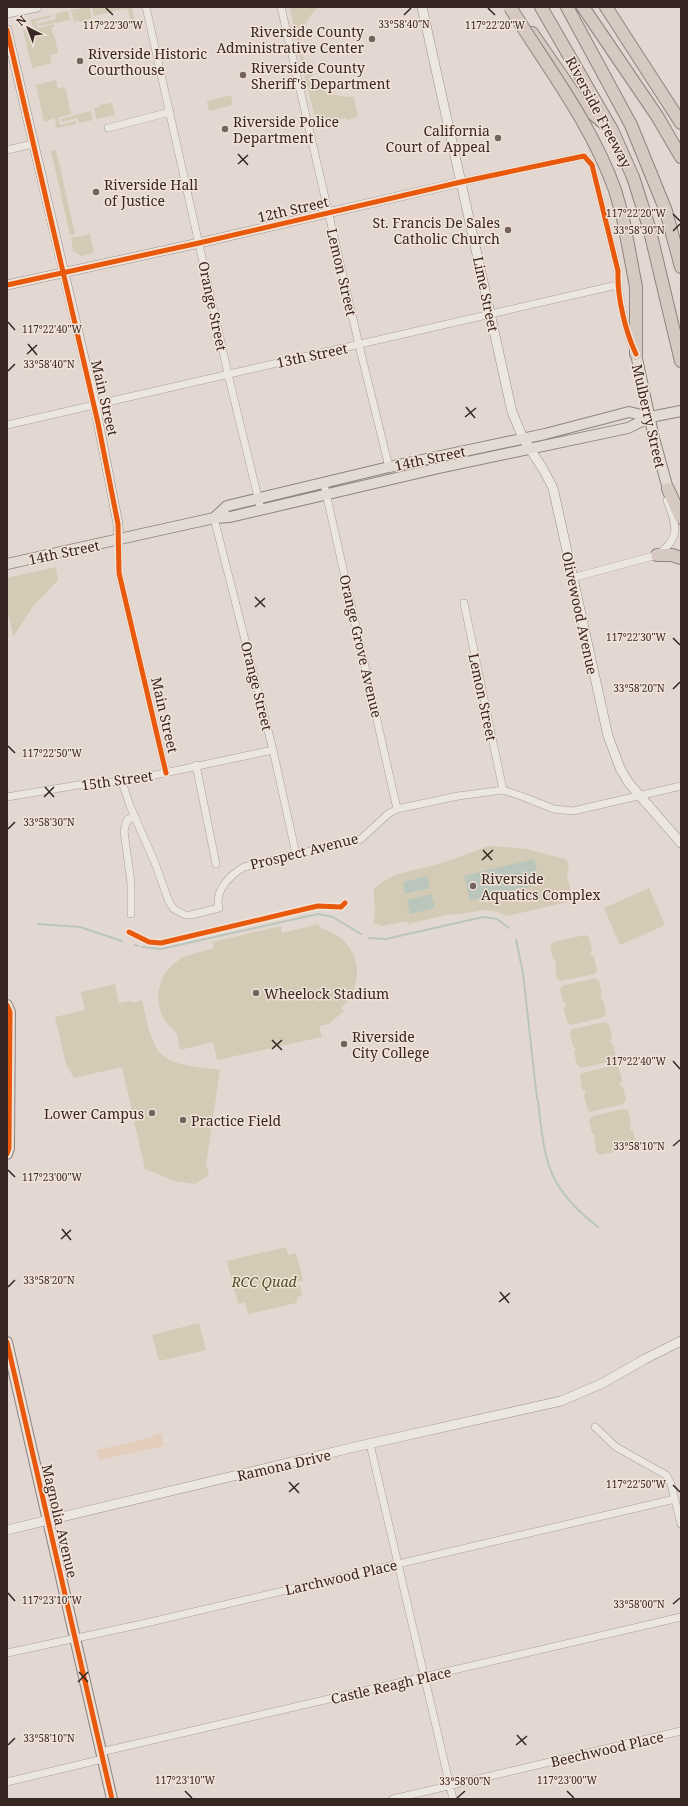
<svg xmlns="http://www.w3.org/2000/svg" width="688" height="1806" font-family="'Noto Serif',serif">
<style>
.green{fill:#d3cbb5}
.sand{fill:#e3cdbb}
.water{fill:#bac6bc}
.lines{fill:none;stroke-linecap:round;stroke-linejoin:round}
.stream{stroke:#bac6bc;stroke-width:2}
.street-casing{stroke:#a89e99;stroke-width:8}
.secondary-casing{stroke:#988e89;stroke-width:10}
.primary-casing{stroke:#8e8480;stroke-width:12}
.highway-casing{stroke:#8e8480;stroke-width:14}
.street{stroke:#ece6e1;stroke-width:7}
.secondary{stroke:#ece6e1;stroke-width:9}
.primary{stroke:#e3dad4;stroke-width:10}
.highway{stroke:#d6c9c2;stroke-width:12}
.highway-bridge-casing{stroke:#8e8480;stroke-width:14;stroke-linecap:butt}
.highway-bridge{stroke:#d6c9c2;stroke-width:12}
.cycleway-casing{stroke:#f2e3d8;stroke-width:8}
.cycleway{stroke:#e8590c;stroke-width:5}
.ticks{fill:none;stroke:#372621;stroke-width:1.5}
.poi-dot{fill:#73645f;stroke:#f2e3d8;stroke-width:1.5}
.labels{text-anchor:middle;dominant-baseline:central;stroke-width:3;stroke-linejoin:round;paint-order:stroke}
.poi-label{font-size:14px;fill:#372621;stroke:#f2e3d8;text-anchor:start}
.street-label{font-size:14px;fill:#372621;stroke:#f2e3d8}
.park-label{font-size:14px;font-style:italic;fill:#51502a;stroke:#f2e3d8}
.ticks-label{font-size:10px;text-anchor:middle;fill:#372621;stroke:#f2e3d8;stroke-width:3;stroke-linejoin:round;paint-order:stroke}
</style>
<rect width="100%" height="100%" fill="#e2d8d1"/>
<!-- green -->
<path class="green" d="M 89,7 L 92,18 L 80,22 L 79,21 L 74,22 L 71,10 Z
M 92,7 L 132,7 L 135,21 L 131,22 L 127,8 L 94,16 Z
M 290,7 L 318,7 C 298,27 293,51 314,73 L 309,79 C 321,92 336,97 354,97 L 358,117 L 348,120 L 345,118 L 327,122 L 322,127 L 317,126 L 299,53 Z
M 68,11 L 70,20 L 39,26 L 39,23 L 56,19 L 55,14 Z
M 51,15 L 52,17 L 36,21 L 38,28 L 54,24 L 54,27 L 51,28 L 52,34 L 54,34 L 58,53 L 50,55 L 52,63 L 32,68 L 23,30 L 34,28 L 30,20 Z
M 56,80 L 58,88 L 65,87 L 71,114 L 58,118 L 60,125 L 76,121 L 76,124 L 56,128 L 55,124 L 57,121 L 54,118 L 44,122 L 36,85 Z
M 231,95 L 233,105 L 209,111 L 207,101 Z
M 112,103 L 115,115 L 96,119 L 94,108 L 100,107 L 99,105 Z
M 91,111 L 93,120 L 79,123 L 78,118 L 62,122 L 61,119 Z
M 56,150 L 75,234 L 70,235 L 51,151 Z
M 90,234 L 94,253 L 81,256 L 73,251 L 71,238 Z
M 56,567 L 58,580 L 34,605 L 13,637 L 7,607 L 7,578 Z
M 493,846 L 526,849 L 565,859 L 569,863 L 567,876 L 573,901 L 507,916 L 494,911 L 486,910 L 452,915 L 451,914 L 408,924 L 407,921 L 382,926 L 373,923 C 377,914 373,900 374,889 C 393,870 418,871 442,863 C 457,858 471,852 486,847 Z
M 649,888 L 665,925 L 620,945 L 604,908 Z
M 319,924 L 320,928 C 359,938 369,981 341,1008 L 344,1011 L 329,1024 L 319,1026 L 322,1037 L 217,1060 L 213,1042 L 180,1050 L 177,1034 L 165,1021 L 160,1010 L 158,995 L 161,981 L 168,969 L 182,957 L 214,948 L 212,942 L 281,926 L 282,933 Z
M 585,935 L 589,937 L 592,950 L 590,955 L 594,957 L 597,970 L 594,974 L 561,981 L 557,979 L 555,966 L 557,962 L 553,959 L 550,946 L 553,942 Z
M 595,978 L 599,981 L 602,994 L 600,998 L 603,1000 L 606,1013 L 604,1017 L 571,1025 L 567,1022 L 564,1009 L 567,1005 L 563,1002 L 560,989 L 562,986 Z
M 115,984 L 119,1003 L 131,1001 L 133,1003 L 142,1000 C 156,1063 158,1062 220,1070 L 206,1165 L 209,1175 L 195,1184 L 175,1181 L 145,1169 L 122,1067 L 74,1078 L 66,1064 L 55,1017 L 85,1010 L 81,992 Z
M 605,1022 L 609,1024 L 612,1037 L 609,1041 L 613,1044 L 616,1057 L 613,1061 L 581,1068 L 577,1065 L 574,1052 L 576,1049 L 573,1046 L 570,1033 L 572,1029 Z
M 615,1065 L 619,1068 L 622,1081 L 619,1085 L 623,1087 L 626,1100 L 623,1104 L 590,1112 L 587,1109 L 584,1096 L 586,1092 L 582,1089 L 580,1076 L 582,1073 Z
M 624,1109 L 628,1111 L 631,1124 L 629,1128 L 633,1131 L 636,1144 L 633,1148 L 600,1155 L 596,1152 L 594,1139 L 596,1136 L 592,1133 L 589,1120 L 592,1116 Z
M 286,1247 L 288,1255 L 296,1253 L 303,1281 L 297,1282 L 298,1286 L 300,1285 L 302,1296 L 298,1297 L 296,1303 L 248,1314 L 245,1302 L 238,1304 L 227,1261 Z
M 199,1323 L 206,1350 L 159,1361 L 152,1335 Z"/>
<!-- sand -->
<path class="sand" d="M 161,1433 L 164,1446 L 99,1460 L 97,1450 L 153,1437 L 153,1435 Z"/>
<!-- water -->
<path class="water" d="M 534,859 L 540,884 L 470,901 L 464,876 Z
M 427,876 L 430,888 L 405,894 L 403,882 Z
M 431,894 L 435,908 L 410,914 L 407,900 Z"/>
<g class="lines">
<!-- stream -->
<path class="stream" d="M 38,924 L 80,927 L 122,941
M 369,938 L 386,939 L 483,917 L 497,919 L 509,928
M 516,940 L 523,973 L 537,1099
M 135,945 L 138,946
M 142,947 L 161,949 L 318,914 L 333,917 L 361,934
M 538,1101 C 545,1162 547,1188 598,1227"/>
<defs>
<path id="street" d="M 146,7 L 228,374 L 261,510
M 281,7 L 359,345 L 389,467
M 108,128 L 170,112
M 7,150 L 33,144
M 461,182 L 584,156 L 592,165 L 618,271 C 617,292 625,330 634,350
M 7,425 L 617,285
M 324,484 L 397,809
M 214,518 L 273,750 L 296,854
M 119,540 L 119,573 L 166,773
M 572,578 L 657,555 C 682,537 676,526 667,500
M 464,603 L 503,790
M 196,765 L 216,864
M 122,782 L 130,806 L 155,863 L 169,902 L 174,909 L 185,915 L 191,915 L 219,908 C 214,891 230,875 244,867 L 361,839 L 388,814 L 397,809 L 458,796 L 503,790 L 521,796 L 554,809 L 573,811 L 681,786
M 7,797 L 96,782 L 122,782 L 273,750
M 131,914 L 131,883 L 124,831 L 127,820 L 135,816
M 595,1427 L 616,1447 L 666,1475 L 671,1484 L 681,1524
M 370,1444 L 453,1799
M 7,1653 L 142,1624 L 675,1499
M 101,1752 L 681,1617
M 7,1782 L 103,1759
M 393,1799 L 681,1731"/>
<path id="secondary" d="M 422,7 L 512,412 L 523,438 L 543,469 L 553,488 L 608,736 L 620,768 L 628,782 L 681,843
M 7,13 L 37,7
M 7,30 L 95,405 L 118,524 L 119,540
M 7,285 L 199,243 L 461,182
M 7,1530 L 359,1446 L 561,1401 L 603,1383 L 645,1359 L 681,1341"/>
<path id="primary" d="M 636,354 L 654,438 L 668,489
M 214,518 L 227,506 L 389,467 L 545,434 L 629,412 L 650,417
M 7,564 L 214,518 L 230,517 L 439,468 L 628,428 L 650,417 L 681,411
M 7,1005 L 10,1012 L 9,1148 L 7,1154
M 7,1342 L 112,1799"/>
<path id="highway" d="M 541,7 L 612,130 L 633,177 L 649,227 L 681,361
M 567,7 L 631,125 L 666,211 L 681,267
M 583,7 L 657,116 L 681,157
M 606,7 L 681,123
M 532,33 L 581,104 L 605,124
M 615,190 L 623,218 L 636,287 L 636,354
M 668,489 L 681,518
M 657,555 L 672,555 L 681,558"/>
</defs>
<!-- street casing -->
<use href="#street" class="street-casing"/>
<!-- secondary casing -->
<use href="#secondary" class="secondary-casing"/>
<!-- primary casing -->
<use href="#primary" class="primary-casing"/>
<!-- highway casing -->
<use href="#highway" class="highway-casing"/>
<!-- street -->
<use href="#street" class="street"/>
<!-- secondary -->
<use href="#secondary" class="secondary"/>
<!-- primary -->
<use href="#primary" class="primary"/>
<!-- highway -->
<use href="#highway" class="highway"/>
<defs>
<path id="highway-bridge" d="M 510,7 C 547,67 591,123 615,190"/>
</defs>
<!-- highway-bridge casing -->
<use href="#highway-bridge" class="highway-bridge-casing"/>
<!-- highway-bridge -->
<use href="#highway-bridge" class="highway-bridge"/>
<defs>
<path id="cycleway" d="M 7,30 L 98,423 L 118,524 L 119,573 L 166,773
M 7,285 L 199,243 L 461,182 L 584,156 L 592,165 L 618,271 C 617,296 625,331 636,354
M 129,932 L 149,942 L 161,943 L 309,908 L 318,906 L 341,907 L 345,903
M 7,1005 L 10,1012 L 9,1148 L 7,1154
M 7,1342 L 112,1799"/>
</defs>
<!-- cycleway casing -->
<use href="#cycleway" class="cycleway-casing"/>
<!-- cycleway -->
<use href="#cycleway" class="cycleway"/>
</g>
<!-- ticks -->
<path class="ticks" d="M 106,8 L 113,15M 488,8 L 495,15M 404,15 L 411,8M 238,154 L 248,165M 238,164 L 248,155M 673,214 L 680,221M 673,231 L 680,224M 8,322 L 15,330M 28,344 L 37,355M 27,354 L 37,345M 8,371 L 15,364M 466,407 L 475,418M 465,417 L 476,408M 255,597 L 265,607M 255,607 L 265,598M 673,638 L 680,645M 673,689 L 680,682M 8,746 L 15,753M 45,787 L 54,797M 44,797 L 54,787M 8,829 L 15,822M 483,850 L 492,860M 482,860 L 493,850M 272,1040 L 282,1050M 272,1049 L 282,1040M 673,1061 L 680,1069M 673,1146 L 680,1140M 8,1170 L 15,1177M 62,1229 L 71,1240M 61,1239 L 71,1230M 8,1287 L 15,1280M 500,1292 L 509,1303M 499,1302 L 510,1293M 289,1482 L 299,1493M 673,1485 L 680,1492M 289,1492 L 299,1483M 8,1593 L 15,1601M 673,1604 L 680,1598M 79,1672 L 88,1682M 78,1682 L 88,1672M 517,1735 L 526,1745M 8,1745 L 15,1738M 516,1745 L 527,1736M 185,1791 L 192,1798M 567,1791 L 574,1798M 457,1798 L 465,1791"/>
<!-- markers -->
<g class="poi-dot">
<circle cx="372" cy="39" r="4"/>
<circle cx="80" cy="61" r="4"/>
<circle cx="243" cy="75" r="4"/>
<circle cx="225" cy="129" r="4"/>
<circle cx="498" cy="138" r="4"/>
<circle cx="96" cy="192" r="4"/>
<circle cx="508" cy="230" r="4"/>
<circle cx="473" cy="886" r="4"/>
<circle cx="256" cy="993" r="4"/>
<circle cx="344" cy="1044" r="4"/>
<circle cx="152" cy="1113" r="4"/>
<circle cx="183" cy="1120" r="4"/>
</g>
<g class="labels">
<!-- poi labels -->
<g class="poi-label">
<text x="364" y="31" text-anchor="end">Riverside County<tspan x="364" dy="16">Administrative Center</tspan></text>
<text x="88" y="53">Riverside Historic<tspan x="88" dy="16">Courthouse</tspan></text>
<text x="251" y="67">Riverside County<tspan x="251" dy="16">Sheriff's Department</tspan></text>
<text x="233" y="121">Riverside Police<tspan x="233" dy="16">Department</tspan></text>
<text x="490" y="130" text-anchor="end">California<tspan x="490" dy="16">Court of Appeal</tspan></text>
<text x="104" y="184">Riverside Hall<tspan x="104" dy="16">of Justice</tspan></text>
<text x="500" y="222" text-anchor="end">St. Francis De Sales<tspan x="500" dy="16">Catholic Church</tspan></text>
<text x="481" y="878">Riverside<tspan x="481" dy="16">Aquatics Complex</tspan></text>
<text x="264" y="993">Wheelock Stadium</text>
<text x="352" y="1036">Riverside<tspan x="352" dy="16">City College</tspan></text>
<text x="144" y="1113" text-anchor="end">Lower Campus</text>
<text x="191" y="1120">Practice Field</text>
</g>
<!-- street labels -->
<g class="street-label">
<text transform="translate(599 112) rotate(62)">Riverside Freeway</text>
<text transform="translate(293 209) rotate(-13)">12th Street</text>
<text transform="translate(342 272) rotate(77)">Lemon Street</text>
<text transform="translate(486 294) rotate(78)">Lime Street</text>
<text transform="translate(213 306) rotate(78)">Orange Street</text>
<text transform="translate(312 355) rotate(-12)">13th Street</text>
<text transform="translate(105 398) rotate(77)">Main Street</text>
<text transform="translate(649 416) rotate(77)">Mulberry Street</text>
<text transform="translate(430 458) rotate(-12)">14th Street</text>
<text transform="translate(64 552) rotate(-12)">14th Street</text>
<text transform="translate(580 613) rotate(78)">Olivewood Avenue</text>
<text transform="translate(361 646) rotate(77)">Orange Grove Avenue</text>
<text transform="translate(257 686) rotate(76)">Orange Street</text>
<text transform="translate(483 697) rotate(78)">Lemon Street</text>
<text transform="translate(165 715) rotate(77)">Main Street</text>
<text transform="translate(117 780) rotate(-8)">15th Street</text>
<text transform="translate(304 851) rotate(-14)">Prospect Avenue</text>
<text transform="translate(284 1465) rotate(-13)">Ramona Drive</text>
<text transform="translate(60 1521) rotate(77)">Magnolia Avenue</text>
<text transform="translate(341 1577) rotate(-13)">Larchwood Place</text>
<text transform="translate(391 1685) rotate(-13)">Castle Reagh Place</text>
<text transform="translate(607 1749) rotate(-13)">Beechwood Place</text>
</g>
<!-- park labels -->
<g class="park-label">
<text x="264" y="1281">RCC Quad</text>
</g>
</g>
<g class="ticks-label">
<text x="404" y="28">33°58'40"N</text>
<text x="113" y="29">117°22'30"W</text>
<text x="495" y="29">117°22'20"W</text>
<text x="636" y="217">117°22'20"W</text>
<text x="639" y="234">33°58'30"N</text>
<text x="52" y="333">117°22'40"W</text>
<text x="49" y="368">33°58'40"N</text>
<text x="636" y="641">117°22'30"W</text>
<text x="639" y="692">33°58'20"N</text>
<text x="52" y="757">117°22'50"W</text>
<text x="49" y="826">33°58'30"N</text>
<text x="636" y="1065">117°22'40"W</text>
<text x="639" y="1150">33°58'10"N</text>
<text x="52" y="1181">117°23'00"W</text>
<text x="49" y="1284">33°58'20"N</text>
<text x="636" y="1488">117°22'50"W</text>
<text x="52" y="1604">117°23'10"W</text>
<text x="639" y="1608">33°58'00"N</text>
<text x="49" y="1742">33°58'10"N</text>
<text x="185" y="1784">117°23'10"W</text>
<text x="567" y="1784">117°23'00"W</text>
<text x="465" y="1785">33°58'00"N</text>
</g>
<!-- border -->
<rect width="688" height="1806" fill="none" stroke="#372621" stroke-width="16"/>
<!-- north arrow -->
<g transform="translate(28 28) rotate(318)" stroke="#f2e3d8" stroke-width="3" paint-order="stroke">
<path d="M0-3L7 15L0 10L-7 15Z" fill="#372621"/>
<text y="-6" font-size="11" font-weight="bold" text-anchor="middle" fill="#372621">N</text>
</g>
</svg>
